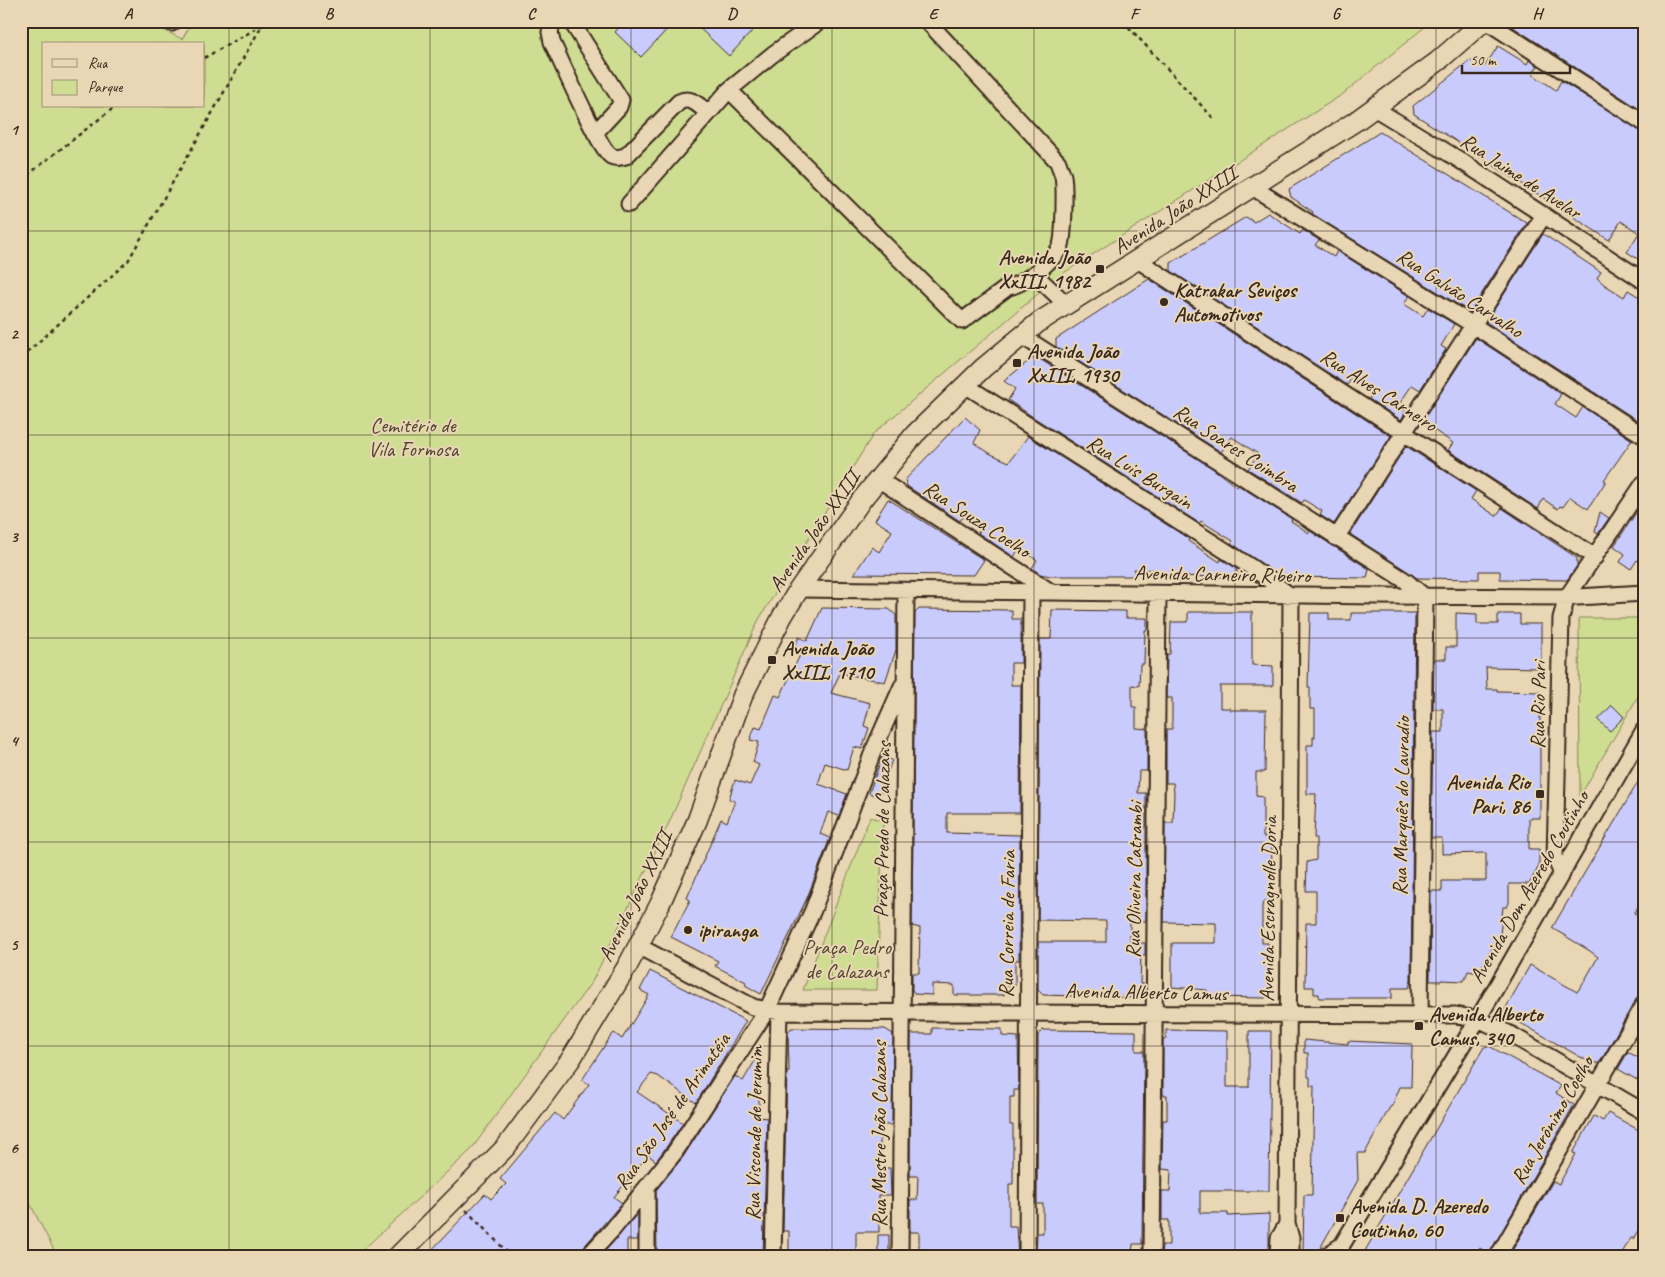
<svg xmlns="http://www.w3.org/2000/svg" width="1665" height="1277" font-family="Caveat,sans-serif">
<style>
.green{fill:#cedd91;stroke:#848458;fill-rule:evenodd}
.building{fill:#c9cbfd;stroke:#3b2a1e}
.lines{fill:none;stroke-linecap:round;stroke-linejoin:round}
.minor-casing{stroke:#3b2a1e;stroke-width:19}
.major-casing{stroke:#3b2a1e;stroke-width:22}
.path{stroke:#3b2a1e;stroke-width:2.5;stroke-dasharray:4 4;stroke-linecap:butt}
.minor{stroke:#e9d6b4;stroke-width:15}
.major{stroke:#e9d6b4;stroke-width:19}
.grid{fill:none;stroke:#3b2a1e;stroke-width:1;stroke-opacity:0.55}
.poi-dot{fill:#3b2a1e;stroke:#e9d6b4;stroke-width:2}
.labels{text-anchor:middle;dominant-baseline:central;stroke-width:4;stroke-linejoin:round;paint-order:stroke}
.street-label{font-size:21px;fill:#3b2a1e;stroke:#e9d6b4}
.poi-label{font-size:21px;font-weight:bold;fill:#3b2a1e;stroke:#e9d6b4;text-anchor:start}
.park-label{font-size:21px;fill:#51452f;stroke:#e9d6b4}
.neatline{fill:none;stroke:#3b2a1e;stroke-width:2}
.grid-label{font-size:16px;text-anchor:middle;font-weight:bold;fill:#3b2a1e}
</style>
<rect width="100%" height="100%" fill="#e9d6b4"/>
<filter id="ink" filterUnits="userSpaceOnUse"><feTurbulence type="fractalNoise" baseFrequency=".02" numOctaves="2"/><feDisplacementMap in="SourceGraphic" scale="10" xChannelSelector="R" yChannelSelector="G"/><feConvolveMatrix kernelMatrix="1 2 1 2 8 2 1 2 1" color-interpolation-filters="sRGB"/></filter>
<g filter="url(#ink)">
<!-- green -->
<path class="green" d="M 21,21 L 145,21 L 182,39 L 193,21 L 1432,21 L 1343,94 L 1059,276 L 874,433 L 758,621 L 668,825 L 593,980 L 471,1150 L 356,1256 L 57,1256 L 21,1186 ZM 44,44 L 204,44 L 204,106 L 44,106 Z
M 1579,618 L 1644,618 L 1644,686 L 1580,796 Z
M 870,817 L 883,821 L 877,990 L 803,990 Z"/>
<!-- building -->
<path class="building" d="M 625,21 L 675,21 L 641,57 L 615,32 Z
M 692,21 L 748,21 L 755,28 L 729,56 Z
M 1504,21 L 1644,21 L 1644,112 Z
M 1498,46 L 1527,64 L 1529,60 L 1538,66 L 1532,74 L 1556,90 L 1561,81 L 1644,132 L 1644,263 L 1627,252 L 1639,233 L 1621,221 L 1609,240 L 1414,114 L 1413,106 L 1470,60 L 1474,63 L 1476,60 L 1485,66 Z
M 1380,132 L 1527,223 L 1470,312 L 1312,214 L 1313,212 L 1291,197 L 1289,189 Z
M 1268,213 L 1300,234 L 1303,230 L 1319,240 L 1315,245 L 1334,257 L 1337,251 L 1409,296 L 1404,304 L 1423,316 L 1428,308 L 1454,324 L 1441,346 L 1446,349 L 1420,390 L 1412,385 L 1398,406 L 1406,411 L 1401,420 L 1369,399 L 1373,392 L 1352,378 L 1347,385 L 1171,271 L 1171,263 L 1246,217 L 1254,222 Z
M 1543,234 L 1601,272 L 1597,278 L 1605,285 L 1624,297 L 1628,290 L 1644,300 L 1643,424 L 1486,322 Z
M 1149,279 L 1391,436 L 1334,524 L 1320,515 L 1322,511 L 1304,500 L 1302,503 L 1248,469 L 1258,454 L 1232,437 L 1221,452 L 1056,347 L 1056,339 Z
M 1476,338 L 1561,394 L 1555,404 L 1576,418 L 1583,407 L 1632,440 L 1604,480 L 1606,481 L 1588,509 L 1570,497 L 1563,507 L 1560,506 L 1558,509 L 1543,499 L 1538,509 L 1448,450 L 1453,443 L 1422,422 Z
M 1038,358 L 1212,468 L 1237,487 L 1238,485 L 1292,519 L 1291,521 L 1309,533 L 1310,531 L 1369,569 L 1367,578 L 1281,577 L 1231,543 L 1233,541 L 1201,521 L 1199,523 L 1033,417 L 1008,400 L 1015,389 L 1004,381 L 1031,359 Z
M 965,417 L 980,430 L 974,443 L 991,454 L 1009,462 L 1028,436 L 1189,539 L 1188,541 L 1220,562 L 1221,559 L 1236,568 L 1238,577 L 1156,576 L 1156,570 L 1134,569 L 1134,576 L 1050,576 L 1040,574 L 1032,568 L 1037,560 L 1019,548 L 1014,557 L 978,533 L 982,528 L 963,517 L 960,521 L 907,486 L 905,480 Z
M 1406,446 L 1476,491 L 1471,499 L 1496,516 L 1502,508 L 1577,558 L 1577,566 L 1567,580 L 1500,579 L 1500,571 L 1479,571 L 1479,579 L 1417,578 L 1350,534 Z
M 888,499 L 984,560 L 974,575 L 854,574 L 872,547 L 879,552 L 892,531 L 875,520 Z
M 1644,501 L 1644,565 L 1637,560 L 1631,569 L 1620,562 L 1625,554 L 1614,546 Z
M 1600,512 L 1609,518 L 1598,534 L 1595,532 Z
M 822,608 L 889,609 L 896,615 L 896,650 L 885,682 L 840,673 L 831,693 L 870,703 L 864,726 L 869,728 L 862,749 L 854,747 L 847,770 L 825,763 L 818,784 L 847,794 L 839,816 L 828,812 L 820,834 L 830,838 L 807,898 L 761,994 L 745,985 L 746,982 L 715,966 L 718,961 L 671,937 L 690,900 L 687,898 L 721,819 L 727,822 L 735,801 L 729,799 L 735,780 L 750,785 L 759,765 L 753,762 L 759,742 L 750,740 L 755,727 L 761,729 L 775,695 L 780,697 L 801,653 L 793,649 L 799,637 L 807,641 Z
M 919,609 L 1012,610 L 1012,619 L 1021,619 L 1021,663 L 1011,663 L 1011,685 L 1021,685 L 1020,813 L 947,813 L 947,833 L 1020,835 L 1019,960 L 1015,960 L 1015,986 L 1004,986 L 1004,995 L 954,995 L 954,985 L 932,984 L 932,995 L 915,994 L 912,990 L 912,973 L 919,973 L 920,928 L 912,926 L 915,613 Z
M 1052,610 L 1126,611 L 1126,618 L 1147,618 L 1147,630 L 1145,630 L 1144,664 L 1140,664 L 1139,686 L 1132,685 L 1132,707 L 1136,707 L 1136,728 L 1147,729 L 1147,771 L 1139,771 L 1138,793 L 1146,793 L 1146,921 L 1130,921 L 1130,943 L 1145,943 L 1145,955 L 1141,955 L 1140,984 L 1144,984 L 1144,992 L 1140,998 L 1043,995 L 1038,990 L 1038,942 L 1106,942 L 1106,921 L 1038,920 L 1040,639 L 1051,639 Z
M 1188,612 L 1252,612 L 1252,665 L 1273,666 L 1273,686 L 1220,686 L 1220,708 L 1230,708 L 1230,710 L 1266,710 L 1265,772 L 1256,772 L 1256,796 L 1263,797 L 1263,837 L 1272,837 L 1271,901 L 1263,901 L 1262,907 L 1262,943 L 1268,943 L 1268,967 L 1271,967 L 1270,994 L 1265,998 L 1207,997 L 1207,990 L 1172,987 L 1172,943 L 1216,943 L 1216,923 L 1164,922 L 1165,823 L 1173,823 L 1174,793 L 1173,783 L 1166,783 L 1166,729 L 1172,729 L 1172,698 L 1166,698 L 1167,654 L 1170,654 L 1171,622 L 1188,622 Z
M 1310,613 L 1329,613 L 1329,620 L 1351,620 L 1351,613 L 1415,613 L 1411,981 L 1409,988 L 1392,988 L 1392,998 L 1319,998 L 1319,994 L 1314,994 L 1314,987 L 1305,987 L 1306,923 L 1316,923 L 1316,891 L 1306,891 L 1307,862 L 1316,860 L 1316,838 L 1314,838 L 1316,794 L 1307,794 L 1307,745 L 1313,745 L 1313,737 L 1315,737 L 1315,709 L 1310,709 L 1310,687 L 1308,687 Z
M 1456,613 L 1477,614 L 1477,624 L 1498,624 L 1498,614 L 1520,614 L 1520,624 L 1541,624 L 1541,668 L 1486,667 L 1487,689 L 1497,689 L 1497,691 L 1540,692 L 1540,818 L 1529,818 L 1529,849 L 1539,849 L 1539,866 L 1529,884 L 1509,884 L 1509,903 L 1507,907 L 1503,907 L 1500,935 L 1478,973 L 1468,971 L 1464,981 L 1441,980 L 1441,981 L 1430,981 L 1431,891 L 1442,891 L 1442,881 L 1486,881 L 1486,853 L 1442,854 L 1442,838 L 1431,838 L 1433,732 L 1443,732 L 1443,709 L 1433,709 L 1434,659 L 1446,659 L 1446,647 L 1456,647 Z
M 1612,705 L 1624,717 L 1610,731 L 1598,720 Z
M 882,757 L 892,760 L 879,797 L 869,793 Z
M 1644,772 L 1644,897 L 1634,913 L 1644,919 L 1644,985 L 1602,1059 L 1599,1063 L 1591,1063 L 1503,1013 L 1530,965 L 1577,992 L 1585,980 L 1598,957 L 1590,951 L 1552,928 Z
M 650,971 L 746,1021 L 696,1103 L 658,1076 L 651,1074 L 637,1092 L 683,1123 L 667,1146 L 656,1161 L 648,1155 L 614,1197 L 622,1203 L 581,1250 L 579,1256 L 426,1256 L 485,1194 L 491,1199 L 506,1184 L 500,1179 L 555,1113 L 563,1120 L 589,1084 L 582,1080 L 611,1036 L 614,1033 L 622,1039 L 649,995 L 640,990 Z
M 791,1028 L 885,1029 L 893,1034 L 892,1125 L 880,1125 L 880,1168 L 890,1168 L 891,1195 L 879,1195 L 879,1232 L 856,1232 L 856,1256 L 790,1256 L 789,1253 L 789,1231 L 783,1231 L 787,1072 L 789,1072 L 788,1032 Z
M 932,1028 L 1002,1029 L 1002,1036 L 1018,1037 L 1019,1090 L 1014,1090 L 1014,1097 L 1010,1097 L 1010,1125 L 1013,1125 L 1013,1184 L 1009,1184 L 1009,1226 L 1016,1226 L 1018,1256 L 919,1256 L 919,1232 L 910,1232 L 910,1200 L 917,1200 L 918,1176 L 910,1176 L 911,1034 L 932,1034 Z
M 1043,1030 L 1136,1031 L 1136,1051 L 1144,1051 L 1142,1244 L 1133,1244 L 1132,1253 L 1036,1256 L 1037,1233 L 1043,1233 L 1043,1204 L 1037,1204 L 1038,1035 Z
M 1166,1030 L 1227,1031 L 1227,1087 L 1249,1087 L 1249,1031 L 1271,1031 L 1269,1191 L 1200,1191 L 1200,1213 L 1228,1213 L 1228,1216 L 1269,1214 L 1269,1256 L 1161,1256 L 1162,1245 L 1169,1245 L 1169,1220 L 1162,1220 L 1162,1191 L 1170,1191 L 1171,1170 L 1162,1169 L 1163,1120 L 1167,1120 L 1167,1095 L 1163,1095 L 1163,1040 L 1166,1038 Z
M 1304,1040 L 1348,1044 L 1348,1041 L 1412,1044 L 1411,1087 L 1400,1087 L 1392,1106 L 1390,1107 L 1365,1153 L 1357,1153 L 1358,1180 L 1318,1252 L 1303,1252 L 1304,1195 L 1312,1195 L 1314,1086 L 1310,1086 L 1310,1077 L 1308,1077 L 1308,1053 L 1304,1053 Z
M 1489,1046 L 1561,1086 L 1556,1093 L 1574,1105 L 1489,1254 L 1480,1248 L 1475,1256 L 1362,1256 L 1484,1047 Z
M 1628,1052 L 1644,1061 L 1644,1084 L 1618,1069 Z
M 759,1054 L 759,1117 L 767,1118 L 763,1256 L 657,1256 L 656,1190 L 683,1157 L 735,1076 L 743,1081 Z
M 1608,1113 L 1644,1133 L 1644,1220 L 1633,1239 L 1631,1238 L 1620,1256 L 1509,1256 L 1553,1181 L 1559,1184 L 1576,1154 L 1573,1153 L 1594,1116 L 1603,1121 Z
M 638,1213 L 638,1240 L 627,1240 L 627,1256 L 601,1256 Z
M 878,1235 L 889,1235 L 889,1253 L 878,1253 Z"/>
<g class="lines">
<defs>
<path id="minor" d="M 553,21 L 550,32 L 552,42 C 561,61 599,149 611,156 C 616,159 621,157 626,156 L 679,102 C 691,96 698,105 707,112
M 571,21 L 621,100 L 619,107 L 595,133
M 1486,21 L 1644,123
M 172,23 L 173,21
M 729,90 L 962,321 L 1008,287 C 1023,285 1055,260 1061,245 C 1064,236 1065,187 1063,176 C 1062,172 1059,166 1058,162 L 927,21
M 1374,108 L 1458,159 L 1644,281
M 1252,187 L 1473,325 L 1644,436
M 629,204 L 729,90 L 773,54 L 820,21
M 1139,261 L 1595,557
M 1034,274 L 1066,304
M 1022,336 L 1406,581 L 1425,597 L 1420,1015
M 965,385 L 1251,567 L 1291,596 L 1287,1224 L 1291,1238 L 1291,1256
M 878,479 L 1051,592
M 1336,538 L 1544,215
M 799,589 L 1378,596 L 1578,597 L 1644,593
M 1562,874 L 1555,858 L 1561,618 L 1567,597 L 1644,483
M 638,946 L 753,1007 L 779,1012 L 1455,1015 L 1478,1019 L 1512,1035 L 1644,1112
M 647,1187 L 647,1256
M 588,1256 L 613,1229 L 675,1152 L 767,1010 L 813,910 L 874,749 L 902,686
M 773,1256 L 779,1012
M 900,1256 L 906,591
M 1027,1256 L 1031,593
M 1152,1256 L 1158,594
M 1278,1256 L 1279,1238 L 1287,1224
M 1326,1256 L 1342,1245
M 1340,1256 L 1342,1245 L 1478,1019 L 1644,730
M 1498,1256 L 1644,1005"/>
<path id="major" d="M 398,1256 L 506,1147 L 571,1059 L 628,965 L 660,904 L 697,821 L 743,695 L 782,617 L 799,589 L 863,498 L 915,434 L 983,368 L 1039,322 L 1356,121 L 1437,62 L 1484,21"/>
</defs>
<!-- minor casing -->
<use href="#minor" class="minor-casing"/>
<!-- major casing -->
<use href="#major" class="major-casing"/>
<!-- path -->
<path class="path" d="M 1123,21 L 1214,119
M 204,58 L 270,21
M 21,180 L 116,106
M 21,358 L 128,261 L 261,27
M 466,1210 L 511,1256"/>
<!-- minor -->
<use href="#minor" class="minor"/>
<!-- major -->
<use href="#major" class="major"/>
</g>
</g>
<!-- grid -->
<path class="grid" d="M 229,21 L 229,1256M 430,21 L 430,1256M 631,21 L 631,1256M 832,21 L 832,1256M 1034,21 L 1034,1256M 1235,21 L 1235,1256M 1436,21 L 1436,1256M 21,231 L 1644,231M 21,435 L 1644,435M 21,638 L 1644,638M 21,842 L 1644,842M 21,1046 L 1644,1046"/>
<!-- markers -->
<g class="poi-dot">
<rect x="1095" y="264" width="10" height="10" rx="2.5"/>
<circle cx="1164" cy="302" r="5"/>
<rect x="1012" y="358" width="10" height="10" rx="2.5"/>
<rect x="767" y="655" width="10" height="10" rx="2.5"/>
<rect x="1535" y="789" width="10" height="10" rx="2.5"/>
<circle cx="688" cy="930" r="5"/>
<rect x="1414" y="1021" width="10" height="10" rx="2.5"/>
<rect x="1335" y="1213" width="10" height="10" rx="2.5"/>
</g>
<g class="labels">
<!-- street labels -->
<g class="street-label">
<text transform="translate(1521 176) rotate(33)">Rua Jaime de Avelar</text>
<text transform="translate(1175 210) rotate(-33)">Avenida João XXIII</text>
<text transform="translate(1460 293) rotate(33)">Rua Galvão Carvalho</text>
<text transform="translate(1379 390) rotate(33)">Rua Alves Carneiro</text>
<text transform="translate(1236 448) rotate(33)">Rua Soares Coimbra</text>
<text transform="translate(1140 472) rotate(32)">Rua Luis Burgain</text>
<text transform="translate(977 519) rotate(33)">Rua Souza Coelho</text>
<text transform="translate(814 531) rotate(-55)">Avenida João XXIII</text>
<text transform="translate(1222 574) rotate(1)">Avenida Carneiro Ribeiro</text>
<text transform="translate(1538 705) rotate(-89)">Rua Rio Pari</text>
<text transform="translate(1401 806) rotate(-89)">Rua Marquês do Lavradio</text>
<text transform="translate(882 830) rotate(-89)">Praça Predo de Calazans</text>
<text transform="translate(1134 880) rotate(-89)">Rua Oliveira Catrambi</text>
<text transform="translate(1529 887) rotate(-60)">Avenida Dom Azeredo Coutinho</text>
<text transform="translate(635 896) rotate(-64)">Avenida João XXIII</text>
<text transform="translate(1268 909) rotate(-89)">Avenida Escragnolle Doria</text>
<text transform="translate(1007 924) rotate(-89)">Rua Correia de Faria</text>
<text transform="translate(1146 992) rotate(1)">Avenida Alberto Camus</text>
<text transform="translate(672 1111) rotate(-55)">Rua São José de Arimatéia</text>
<text transform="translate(1552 1120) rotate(-60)">Rua Jerônimo Coelho</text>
<text transform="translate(754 1133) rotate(-89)">Rua Visconde de Jerumim</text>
<text transform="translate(879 1134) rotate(-90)">Rua Mestre João Calazans</text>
</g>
<!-- poi labels -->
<g class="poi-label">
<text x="1090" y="257" text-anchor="end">Avenida João<tspan x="1090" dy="24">XxIII, 1982</tspan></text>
<text x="1174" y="290">Katrakar Seviços<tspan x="1174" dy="24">Automotivos</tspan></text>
<text x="1027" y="351">Avenida João<tspan x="1027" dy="24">XxIII, 1930</tspan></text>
<text x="782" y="648">Avenida João<tspan x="782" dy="24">XxIII, 1710</tspan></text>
<text x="1530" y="782" text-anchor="end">Avenida Rio<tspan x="1530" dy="24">Pari, 86</tspan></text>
<text x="698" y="930">ipiranga</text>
<text x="1429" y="1014">Avenida Alberto<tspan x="1429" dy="24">Camus, 340</tspan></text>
<text x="1350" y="1206">Avenida D. Azeredo<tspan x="1350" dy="24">Coutinho, 60</tspan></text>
</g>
<!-- park labels -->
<g class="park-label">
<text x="413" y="425">Cemitério de<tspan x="413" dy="24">Vila Formosa</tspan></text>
<text x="847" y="947">Praça Pedro<tspan x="847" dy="24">de Calazans</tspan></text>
</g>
</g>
<!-- margin -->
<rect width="1665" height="1277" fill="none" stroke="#e9d6b4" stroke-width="55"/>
<!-- legend -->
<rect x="42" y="42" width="162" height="65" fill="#e9d6b4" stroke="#a39178"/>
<rect x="52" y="59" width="25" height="8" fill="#e9d6b4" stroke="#a39178"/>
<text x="88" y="68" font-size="15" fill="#3b2a1e">Rua</text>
<rect x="52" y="80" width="25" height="15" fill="#cedd91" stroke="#a39178"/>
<text x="88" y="92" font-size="15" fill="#3b2a1e">Parque</text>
<!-- scale -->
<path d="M1462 65v8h108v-8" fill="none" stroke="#3b2a1e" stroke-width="2.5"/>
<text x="1470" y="65" font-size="15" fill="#3b2a1e" stroke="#e9d6b4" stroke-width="4" paint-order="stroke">50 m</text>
<rect x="28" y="28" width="1610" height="1222" class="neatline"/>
<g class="grid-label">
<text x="128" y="19">A</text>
<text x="329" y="19">B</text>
<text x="531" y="19">C</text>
<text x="732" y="19">D</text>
<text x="933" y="19">E</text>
<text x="1134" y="19">F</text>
<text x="1336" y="19">G</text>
<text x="1537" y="19">H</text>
<text x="14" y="135">1</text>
<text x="14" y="339">2</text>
<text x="14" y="542">3</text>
<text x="14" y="746">4</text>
<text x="14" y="950">5</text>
<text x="14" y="1153">6</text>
</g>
</svg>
